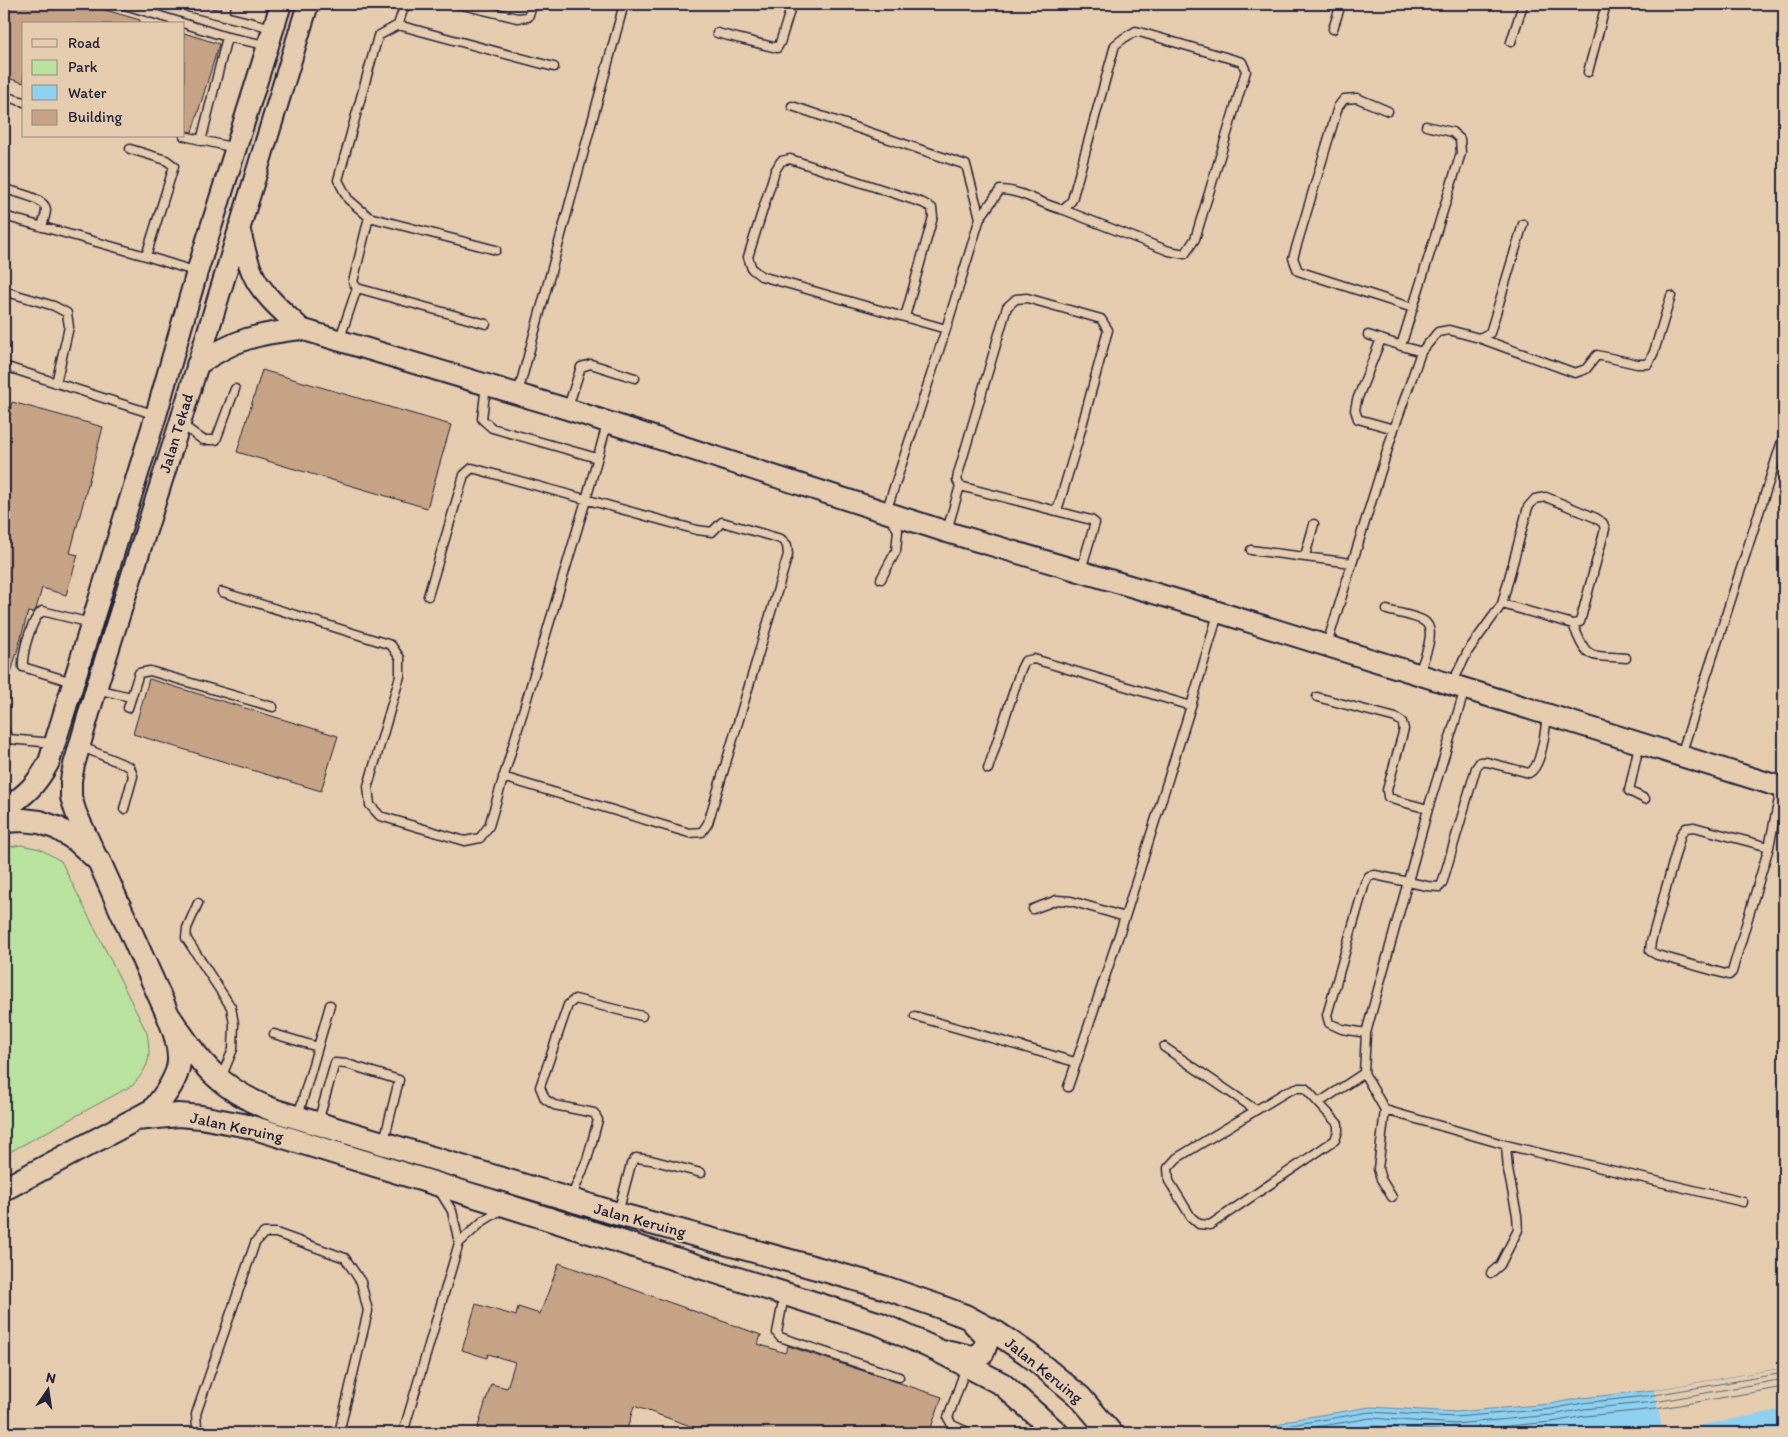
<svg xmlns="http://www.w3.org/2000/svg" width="1788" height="1437" font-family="Itim,sans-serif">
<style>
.green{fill:#b8e29e;stroke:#6d826c}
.water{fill:#8ed0ef;stroke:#638aa7}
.pier{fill:#e6ccae}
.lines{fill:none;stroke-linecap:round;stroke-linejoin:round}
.shore{stroke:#4d6883;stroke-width:1}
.building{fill:#c6a385;stroke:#22223b}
.service-casing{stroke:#22223b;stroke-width:11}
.tertiary-casing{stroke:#22223b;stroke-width:24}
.secondary-casing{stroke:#22223b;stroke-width:26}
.service{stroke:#e6ccae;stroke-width:8}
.tertiary{stroke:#e6ccae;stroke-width:20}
.secondary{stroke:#e6ccae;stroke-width:22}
.labels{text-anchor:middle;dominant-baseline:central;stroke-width:4.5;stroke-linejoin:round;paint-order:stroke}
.street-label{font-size:16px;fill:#22223b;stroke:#e6ccae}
</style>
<rect width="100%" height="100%" fill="#e6ccae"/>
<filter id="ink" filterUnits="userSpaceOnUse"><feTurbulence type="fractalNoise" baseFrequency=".02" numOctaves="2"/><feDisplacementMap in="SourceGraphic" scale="10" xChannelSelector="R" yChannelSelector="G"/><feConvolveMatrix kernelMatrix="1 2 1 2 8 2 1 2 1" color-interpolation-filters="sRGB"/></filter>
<g filter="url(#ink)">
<!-- green -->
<path class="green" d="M 21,845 L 40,849 L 61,861 L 147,1033 C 151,1060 150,1064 133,1085 L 4,1155 L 4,848 Z"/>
<!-- water -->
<path class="water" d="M 1784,1368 L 1784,1433 L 1261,1433 L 1290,1420 L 1370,1407 L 1456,1412 L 1550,1404 L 1582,1398 L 1654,1390 Z"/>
<!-- pier -->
<path class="pier" d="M 1784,1368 L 1784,1409 L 1663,1433 L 1654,1390 Z"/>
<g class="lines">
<!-- shore -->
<path class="shore" d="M 1273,1433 L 1291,1425 L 1370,1412 L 1455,1417 L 1551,1409 L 1583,1403 L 1654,1395 L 1784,1373
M 1288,1433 L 1315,1427 L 1371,1418 L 1455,1424 L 1552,1415 L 1584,1409 L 1655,1402 L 1784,1379
M 1324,1433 L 1371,1426 L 1455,1431 L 1552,1422 L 1585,1416 L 1656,1409 L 1784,1387"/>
</g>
<!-- building -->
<path class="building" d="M 4,4 L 85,4 L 140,20 L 140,24 L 24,24 L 24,83 L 4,77 Z
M 184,33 L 219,44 L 192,132 L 184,131 Z
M 262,370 L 451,425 L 427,508 L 237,452 Z
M 12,402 L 103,427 L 70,553 L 78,555 L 66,595 L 42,588 L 36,609 L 33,613 L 28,612 L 8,684 L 4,684 L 4,432 Z
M 149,679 L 338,736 L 321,791 L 133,734 Z
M 559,1263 L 761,1335 L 758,1344 L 785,1353 L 788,1346 L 942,1397 L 929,1433 L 710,1433 L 634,1406 L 626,1433 L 476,1433 L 491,1384 L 507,1388 L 515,1362 L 488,1354 L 487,1358 L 462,1350 L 476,1304 L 516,1316 L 518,1307 L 540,1314 Z"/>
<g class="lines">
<defs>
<path id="service" d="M 122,4 L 227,37 L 266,45
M 405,4 L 398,25 L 378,36 L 338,180 L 348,199 L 369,217 L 496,250
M 458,4 L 517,18 L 528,17 L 533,4
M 188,7 L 273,28
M 223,17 L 227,4
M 398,25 L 554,67
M 1333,29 L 1341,4
M 717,33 L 777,48 L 780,43 L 792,4
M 1511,42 L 1523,4
M 1588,72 L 1606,4
M 4,96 L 24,102
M 792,106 L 966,165 L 980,218 L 946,329 L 886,512 L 898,530 L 896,551 L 881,579
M 1388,111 L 1357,98 L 1344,99 L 1338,107 L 1293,258 L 1298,271 L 1413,308
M 184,136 L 235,148
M 201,141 L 227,37
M 4,189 C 14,192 46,198 46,210 C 46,215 43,222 42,227
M 4,216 L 146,256 L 174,166 L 166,160 L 130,149
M 369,217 L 353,282 L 357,288 L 486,324
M 980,218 L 1000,190 C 1022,190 1042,205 1064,210 L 1072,200 L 1115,45 L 1124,38 L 1136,31 L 1242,62 L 1246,71 L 1195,239 L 1185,254 L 1169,251 L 1064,210
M 146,256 L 197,272
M 4,291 L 54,306 L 67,313 L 69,327 L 56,383
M 905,317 L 933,217 L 932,208 L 923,203 L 790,159 L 781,161 L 775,171 L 748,257 L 752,269 L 761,276 L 946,329
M 1368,335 L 1421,352
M 1479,338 L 1575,373 L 1586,369 L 1597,355 L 1637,364 L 1648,364 L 1654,352 L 1671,296
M 1381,339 L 1357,400 L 1355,410 L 1358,419 L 1394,429
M 339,341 L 357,288
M 1401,346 L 1461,153 L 1460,139 L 1452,132 L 1426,126
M 4,366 L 156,415
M 486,385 L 482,419 L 492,428 L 597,458
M 518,393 L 624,4
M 568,407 L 581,367 L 591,364 L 635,378
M 181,424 L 203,440 L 216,440 L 235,389
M 960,486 L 957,480 L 958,474 L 1007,307 L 1016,299 L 1027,298 L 1101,319 L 1108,330 L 1077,444 L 1057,511
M 947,530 L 960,486 L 1091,520 L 1095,523 L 1094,526 L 1081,570
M 1251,550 L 1352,563
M 1305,556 L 1314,524
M 222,592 L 391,645 L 400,658 L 400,676 L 368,786 L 370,805 L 380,816 L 465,841 L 480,838 L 489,826 L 586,500 L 607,424
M 428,596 L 464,475 L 472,468 L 697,530 L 712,532 L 722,522 L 781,539 L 787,545 L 788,555 L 708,823 L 702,832 L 689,833 L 503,777
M 1387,610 C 1397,613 1416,616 1424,621 C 1438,630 1423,660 1419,673
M 1573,624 C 1587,661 1588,655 1626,658
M 1327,644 L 1394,429 L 1421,352 L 1438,332 L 1449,330 L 1479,338 L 1490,333 L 1523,224
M 72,682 L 23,667 C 22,653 31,620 42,611 L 91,623
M 1452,684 L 1468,651 L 1502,604 L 1528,507 L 1535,499 L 1546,497 L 1596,518 L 1603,523 L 1605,529 L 1580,622 L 1573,624 L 1502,604
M 96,689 L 131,697
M 1465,689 L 1428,809 L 1366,1033 L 1364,1073 L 1385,1110 L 1506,1145 L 1743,1202
M 1317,697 L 1396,718 L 1402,722 L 1404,729 L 1387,790 L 1388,797 L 1395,800 L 1428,809
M 128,708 L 139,673 L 150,671 L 273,707
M 4,729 L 8,739 L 4,748
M 8,739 L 54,743
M 1639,745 L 1629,791 L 1645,799
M 80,746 L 130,767 L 133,776 L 124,809
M 1681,755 L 1782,441
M 988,769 L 1021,669 L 1025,661 L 1034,659 L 1191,706
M 1769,847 L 1732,972 L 1729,975 L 1657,955 L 1650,951 L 1651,942 L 1681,834 L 1686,828 L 1694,827 L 1769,847 L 1781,789
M 198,903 L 187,928 L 186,938 L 231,1007 L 234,1024 L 233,1049 L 221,1078
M 1033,909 L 1057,900 L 1071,901 L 1125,917
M 915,1016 L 1075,1062
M 1366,1033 L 1342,1029 L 1329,1023 L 1327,1015 L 1365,883 L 1369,876 L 1375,875 L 1427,886 L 1439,887 L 1442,884 L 1476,768 L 1480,762 L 1487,762 L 1529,773 C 1542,767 1545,730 1547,716
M 274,1034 L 318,1047 L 298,1116
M 318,1047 L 330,1005
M 1164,1047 L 1256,1110
M 1068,1087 L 1125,917 L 1191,706 L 1218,614
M 1296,1088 L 1305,1088 L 1338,1124 L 1338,1131 L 1335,1140 L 1210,1225 L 1199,1224 L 1191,1217 L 1169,1181 L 1168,1168 L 1177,1158 L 1286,1092 Z
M 1320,1102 L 1364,1073
M 1385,1110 L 1378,1169 L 1381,1179 L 1392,1197
M 318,1122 L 335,1063 L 347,1064 L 399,1080 L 384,1141
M 571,1198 L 587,1160 L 598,1120 L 594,1113 L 554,1105 L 545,1099 L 540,1087 L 568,1005 L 575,999 L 642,1016
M 618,1213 L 631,1164 L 636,1158 L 651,1160 L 701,1173
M 459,1243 L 483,1221 L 502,1209
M 1491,1273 L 1500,1265 L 1518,1230 L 1517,1215 L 1508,1170 L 1506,1145
M 784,1296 L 777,1333 L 780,1337 L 899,1377
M 966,1367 L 948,1418 L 952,1425 L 970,1433
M 203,1433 L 197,1427 L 196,1414 L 255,1243 L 264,1233 L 276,1233 L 345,1258 L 361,1282 L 368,1311 L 339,1433
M 403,1433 L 459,1243 L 452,1211 L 439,1190"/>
<path id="tertiary" d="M 239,228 C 244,245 247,265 256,280 C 267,299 286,314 301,329
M 197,365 C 235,339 256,334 301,329 L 567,409 L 947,532 L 1218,612 L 1784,788
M 4,810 C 26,794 36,786 49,762 L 156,415 L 197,272 L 281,4
M 97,858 L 76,813 L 71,797 L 71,780 L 74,765 L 96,689 L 180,423 L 308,4"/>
<path id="secondary" d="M 4,821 L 23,820 L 40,822 L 57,828 L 76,840 L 99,861 L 168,1015 C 186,1058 183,1074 153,1110 L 4,1189
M 168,1015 C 201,1064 219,1090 276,1111 L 618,1214 L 820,1269 L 883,1287 L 938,1306 L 965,1316 L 997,1333 L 1028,1354 L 1080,1397 L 1111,1433
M 136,1119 L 179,1115 L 201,1117 L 248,1126 L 508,1206 L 880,1324 L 937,1350 L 1002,1384 L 1057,1433
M 949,1352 L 971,1357 L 982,1354 L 986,1344 L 987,1337 L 972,1321"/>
</defs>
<!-- service casing -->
<use href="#service" class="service-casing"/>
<!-- tertiary casing -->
<use href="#tertiary" class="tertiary-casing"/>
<!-- secondary casing -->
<use href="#secondary" class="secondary-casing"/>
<!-- service -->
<use href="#service" class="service"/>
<!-- tertiary -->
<use href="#tertiary" class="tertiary"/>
<!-- secondary -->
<use href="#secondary" class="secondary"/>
</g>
</g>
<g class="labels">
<!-- street labels -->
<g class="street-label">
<text transform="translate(176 433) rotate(-73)">Jalan Tekad</text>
<text transform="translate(237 1127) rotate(12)">Jalan Keruing</text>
<text transform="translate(640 1220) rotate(15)">Jalan Keruing</text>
<text transform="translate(1044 1370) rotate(39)">Jalan Keruing</text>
</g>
</g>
<!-- margin -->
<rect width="1788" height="1437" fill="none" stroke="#e6ccae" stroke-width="20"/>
<rect x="10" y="10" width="1768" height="1417" fill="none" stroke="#22223b" stroke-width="2" filter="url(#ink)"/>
<!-- legend -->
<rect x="22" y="22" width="162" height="115" fill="#e6ccae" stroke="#988880"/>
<rect x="32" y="39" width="25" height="8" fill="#e6ccae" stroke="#988880"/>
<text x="68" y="48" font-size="15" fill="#22223b">Road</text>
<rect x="32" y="60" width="25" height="15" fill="#b8e29e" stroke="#988880"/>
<text x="68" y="72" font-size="15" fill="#22223b">Park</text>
<rect x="32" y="85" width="25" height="15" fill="#8ed0ef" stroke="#988880"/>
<text x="68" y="98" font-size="15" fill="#22223b">Water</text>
<rect x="32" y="110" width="25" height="15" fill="#c6a385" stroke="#988880"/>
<text x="68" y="122" font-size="15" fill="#22223b">Building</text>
<!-- north arrow -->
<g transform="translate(48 1390) rotate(13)" stroke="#e6ccae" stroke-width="4" paint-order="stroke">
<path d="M0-4L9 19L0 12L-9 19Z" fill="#22223b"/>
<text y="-8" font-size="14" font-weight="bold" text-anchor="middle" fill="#22223b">N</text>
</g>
</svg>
